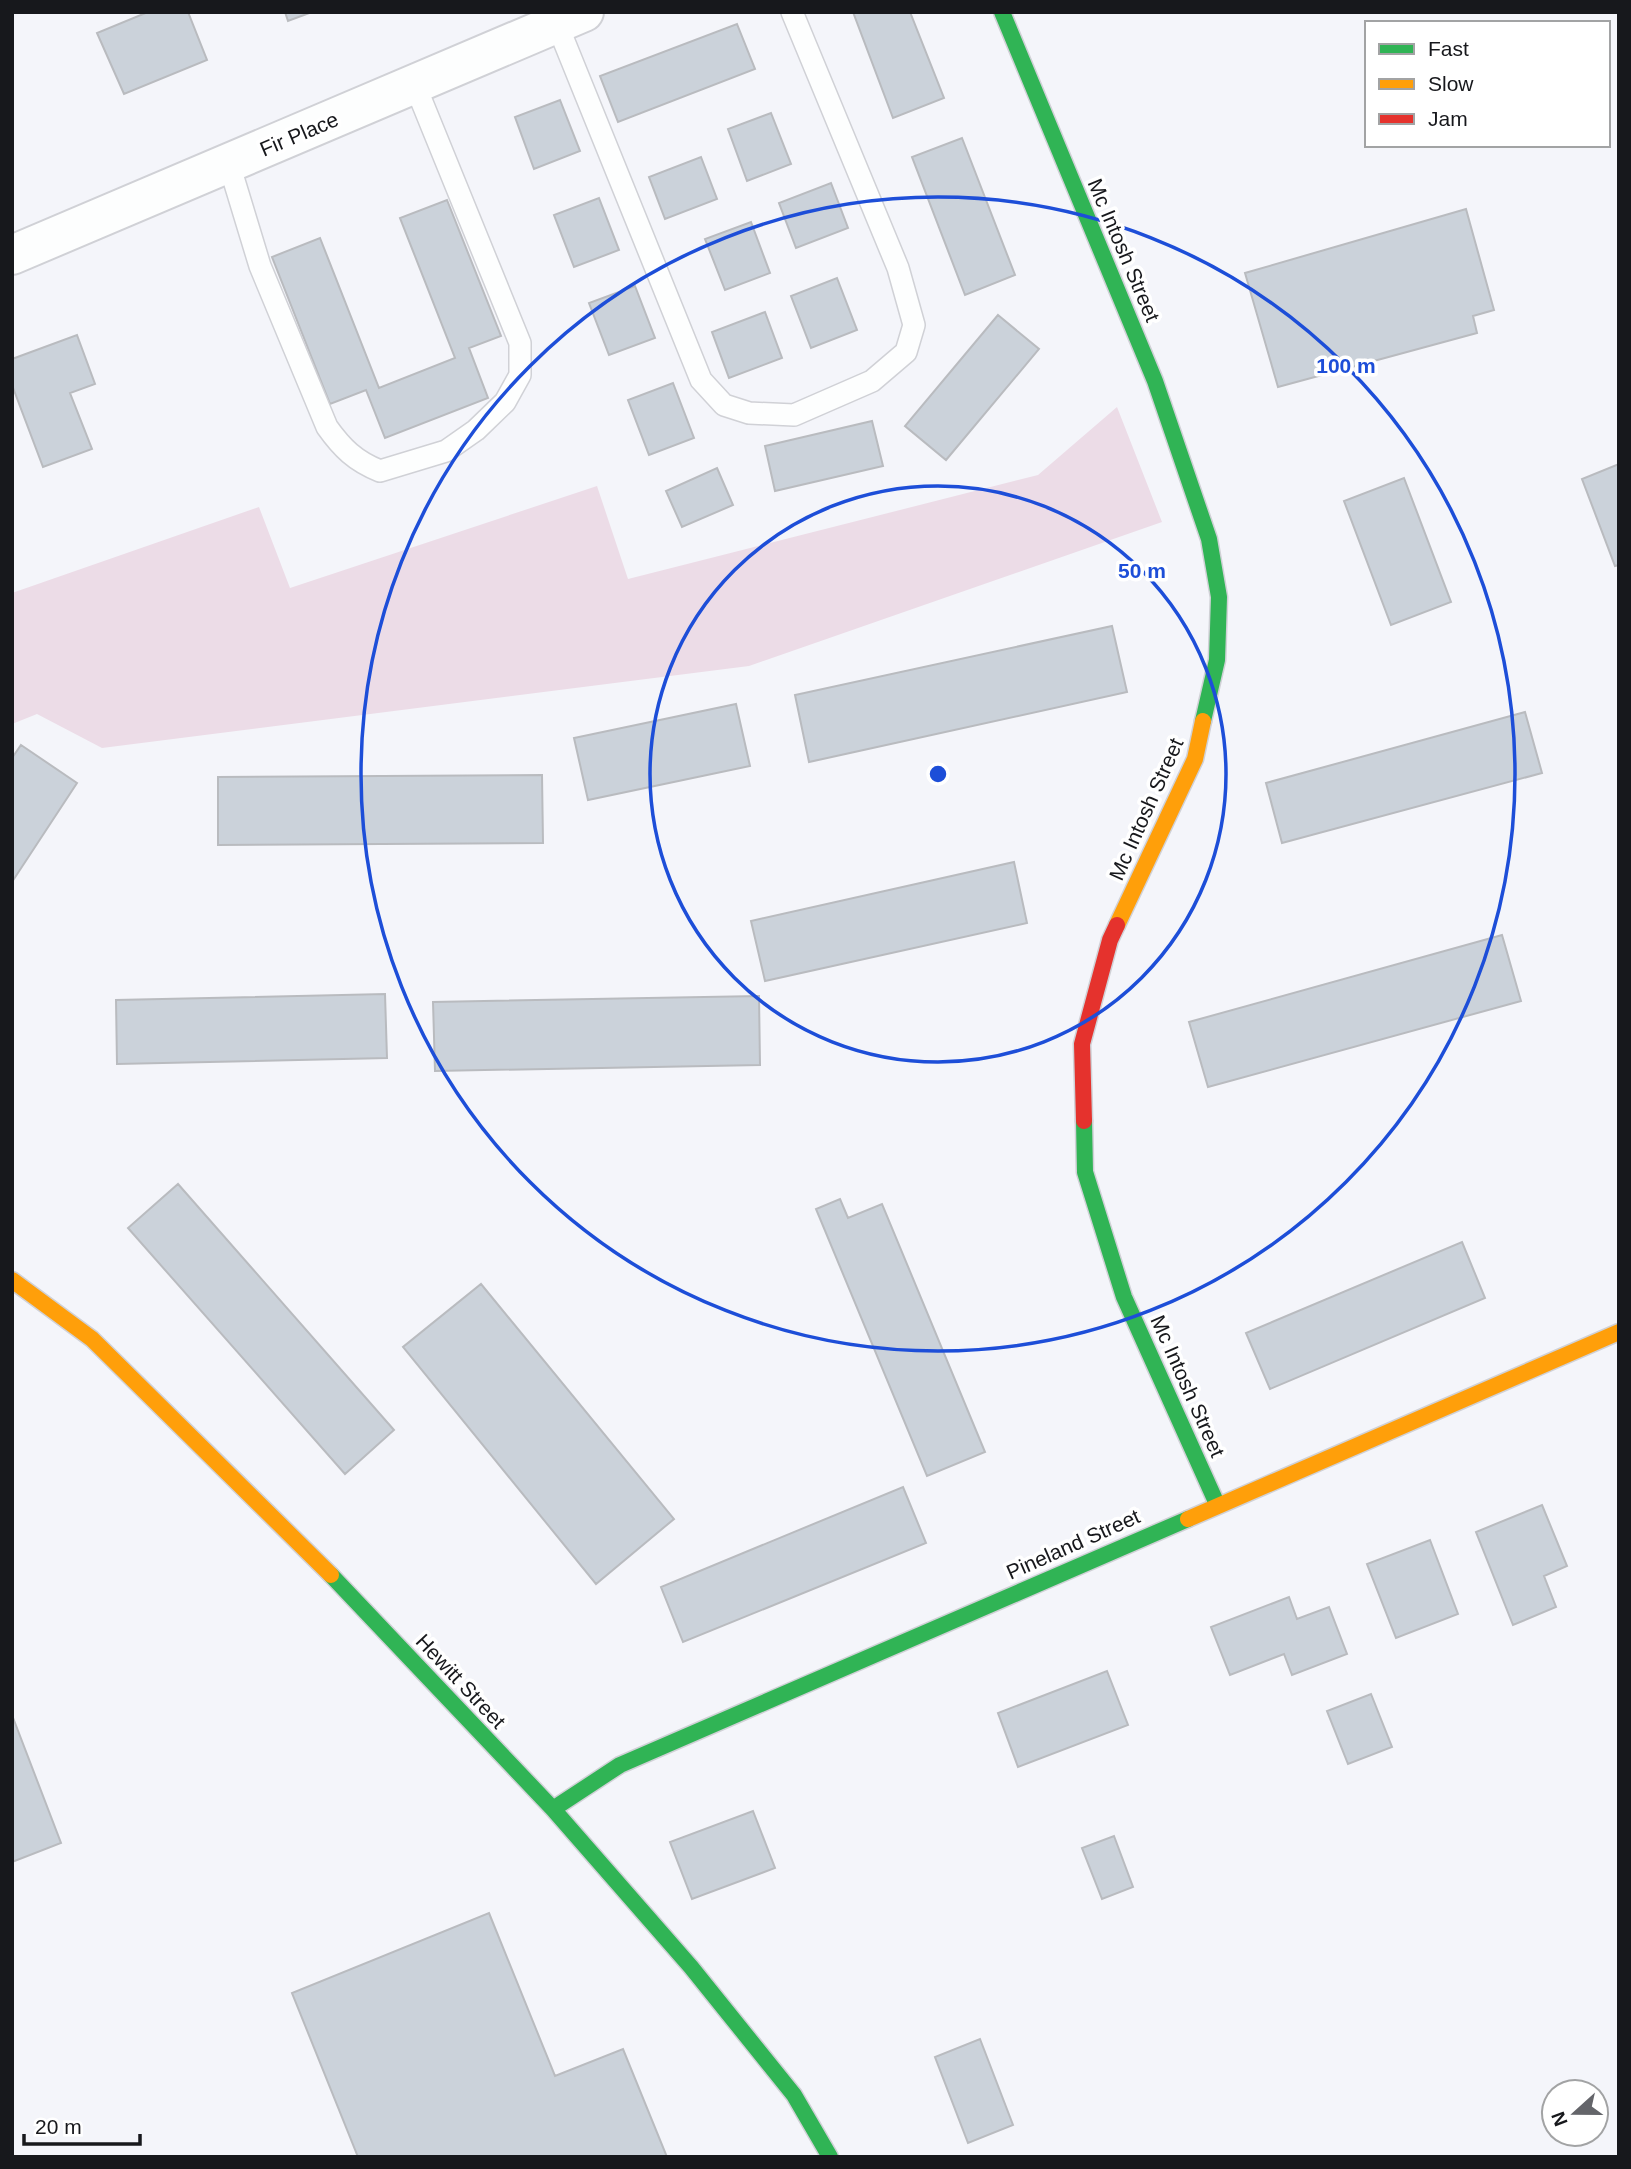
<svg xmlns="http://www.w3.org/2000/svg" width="1631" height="2169" font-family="Arial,sans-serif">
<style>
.green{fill:#ecdce7}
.building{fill:#cbd2da;stroke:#b9bbbf;stroke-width:2}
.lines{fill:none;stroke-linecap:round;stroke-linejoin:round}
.lane-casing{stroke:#d0d1d6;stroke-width:24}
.street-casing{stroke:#d0d1d6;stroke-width:42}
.fast-casing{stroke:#d0d1d6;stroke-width:19}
.slow-casing{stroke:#d0d1d6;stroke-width:19}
.jam-casing{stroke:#d0d1d6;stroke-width:19}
.lane{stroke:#fdfefe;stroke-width:21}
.street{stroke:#fdfefe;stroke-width:38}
.fast{stroke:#30b455;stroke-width:16}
.slow{stroke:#ff9f0a;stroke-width:16}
.jam{stroke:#e5322d;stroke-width:16}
.ring{fill:none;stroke:#1d4ed8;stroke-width:3.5}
.labels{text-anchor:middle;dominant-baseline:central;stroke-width:7;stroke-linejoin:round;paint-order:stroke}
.street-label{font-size:21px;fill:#17181c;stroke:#fff}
.centre{fill:#1d4ed8;stroke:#fff;stroke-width:3.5}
.ring-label{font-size:21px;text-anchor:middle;font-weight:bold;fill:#1d4ed8;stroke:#fff;stroke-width:7;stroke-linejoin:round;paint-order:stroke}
</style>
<rect width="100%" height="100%" fill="#f4f5fa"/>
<!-- green -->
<path class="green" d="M 1117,407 L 1162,522 L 749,666 L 102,748 L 37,714 L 12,724 L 12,593 L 259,507 L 290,588 L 597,486 L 628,579 L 1038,475 Z"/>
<!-- building -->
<path class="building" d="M 148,12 L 188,12 L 207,60 L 124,94 L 97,33 Z
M 285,12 L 312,12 L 288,21 Z
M 853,12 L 910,12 L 944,98 L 893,118 Z
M 737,24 L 755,69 L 618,122 L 600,76 Z
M 560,100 L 580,151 L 534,169 L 515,117 Z
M 771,113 L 791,164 L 747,181 L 728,129 Z
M 962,138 L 1015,275 L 965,295 L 912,157 Z
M 701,157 L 717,199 L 665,219 L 649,177 Z
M 831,183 L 848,228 L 796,248 L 779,203 Z
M 599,198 L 619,250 L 574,267 L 554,215 Z
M 447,200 L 501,336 L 469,348 L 488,398 L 385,438 L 366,390 L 330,404 L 272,257 L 320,238 L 379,388 L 455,358 L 400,218 Z
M 1466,209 L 1494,310 L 1473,316 L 1477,333 L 1278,387 L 1245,273 Z
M 751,222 L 770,273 L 725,290 L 705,239 Z
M 837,278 L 857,330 L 811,348 L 791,296 Z
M 635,286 L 655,338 L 609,355 L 589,303 Z
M 765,312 L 782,358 L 729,378 L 712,332 Z
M 998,315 L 1039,349 L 946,460 L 905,426 Z
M 77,335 L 95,384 L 70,393 L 92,449 L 43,467 L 12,385 L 12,359 Z
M 673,383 L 694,438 L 649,455 L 628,400 Z
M 872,421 L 883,466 L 775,491 L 765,446 Z
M 1619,464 L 1619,565 L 1615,566 L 1582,479 Z
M 717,468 L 733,505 L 682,527 L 666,491 Z
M 1404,478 L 1451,602 L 1391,625 L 1344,501 Z
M 1112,626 L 1127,692 L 809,762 L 795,695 Z
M 736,704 L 750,766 L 588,800 L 574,738 Z
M 1525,712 L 1542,773 L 1282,843 L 1266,783 Z
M 21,745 L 77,783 L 12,882 L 12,758 Z
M 542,775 L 543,843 L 218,845 L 218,777 Z
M 1014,862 L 1027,923 L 765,981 L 751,921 Z
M 1502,935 L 1521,1001 L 1208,1087 L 1189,1022 Z
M 385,994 L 387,1058 L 117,1064 L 116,1000 Z
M 759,996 L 760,1065 L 435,1071 L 433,1002 Z
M 178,1184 L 394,1430 L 345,1474 L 128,1228 Z
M 840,1199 L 848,1218 L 882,1204 L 985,1452 L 927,1476 L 816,1209 Z
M 1462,1242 L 1485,1298 L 1270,1389 L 1246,1333 Z
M 481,1284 L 674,1519 L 596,1584 L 403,1347 Z
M 903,1487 L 926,1543 L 683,1642 L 661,1587 Z
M 1542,1505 L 1567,1566 L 1544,1576 L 1556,1607 L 1513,1625 L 1476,1532 Z
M 1430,1540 L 1458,1614 L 1396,1638 L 1367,1564 Z
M 1289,1597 L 1297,1619 L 1329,1607 L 1347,1654 L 1292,1675 L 1284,1654 L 1230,1675 L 1211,1627 Z
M 1107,1671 L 1128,1725 L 1018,1767 L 998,1713 Z
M 1371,1694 L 1392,1747 L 1348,1764 L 1327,1711 Z
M 12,1715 L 61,1843 L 12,1862 Z
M 753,1811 L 775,1868 L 692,1899 L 670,1842 Z
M 1114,1836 L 1133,1887 L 1102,1899 L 1082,1848 Z
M 489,1913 L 555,2076 L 623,2049 L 667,2157 L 358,2157 L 292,1993 Z
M 980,2039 L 1013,2125 L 968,2143 L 935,2057 Z"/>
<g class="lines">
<defs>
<path id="lane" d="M 557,24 L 701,380 L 724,405 L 749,413 L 794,415 L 872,381 L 906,352 L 914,325 L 898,268 L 792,12
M 229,164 L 260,266 L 327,427 C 342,448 355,461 380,471 L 446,451 L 476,430 L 505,402 L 520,375 L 520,343 L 415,85"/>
<path id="street" d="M 12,255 L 584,12"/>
<path id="fast" d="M 1002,12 L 1155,381 L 1209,539 L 1219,597 L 1217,660 L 1203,721
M 1084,1121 L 1085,1172 L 1124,1297 L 1217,1504
M 331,1575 L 553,1809 L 691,1967 L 794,2095 L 830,2157
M 553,1809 L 620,1765 L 1188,1519"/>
<path id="slow" d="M 1117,925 L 1195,759 L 1203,721
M 12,1280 L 92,1339 L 331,1575
M 1188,1519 L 1619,1332"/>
<path id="jam" d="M 1084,1121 L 1082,1044 L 1110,940 L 1117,925"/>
</defs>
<!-- lane casing -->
<use href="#lane" class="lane-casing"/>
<!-- street casing -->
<use href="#street" class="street-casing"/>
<!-- fast casing -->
<use href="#fast" class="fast-casing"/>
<!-- slow casing -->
<use href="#slow" class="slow-casing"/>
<!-- jam casing -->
<use href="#jam" class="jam-casing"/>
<!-- lane -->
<use href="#lane" class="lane"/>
<!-- street -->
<use href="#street" class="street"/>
<!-- fast -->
<use href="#fast" class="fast"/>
<!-- slow -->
<use href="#slow" class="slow"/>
<!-- jam -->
<use href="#jam" class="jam"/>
</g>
<!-- distance rings -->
<g class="ring">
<circle cx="938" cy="774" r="288"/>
<circle cx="938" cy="774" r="577"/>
</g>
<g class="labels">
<!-- street labels -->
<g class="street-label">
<text transform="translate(299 134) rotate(-23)">Fir Place</text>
<text transform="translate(1124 250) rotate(67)">Mc Intosh Street</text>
<text transform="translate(1146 809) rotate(-66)">Mc Intosh Street</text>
<text transform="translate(1188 1386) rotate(66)">Mc Intosh Street</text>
<text transform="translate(1073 1544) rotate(-24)">Pineland Street</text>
<text transform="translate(461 1681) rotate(47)">Hewitt Street</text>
</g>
</g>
<circle cx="938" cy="774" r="10" class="centre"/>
<g class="ring-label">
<text x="1346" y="373">100 m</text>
<text x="1142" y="578">50 m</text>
</g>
<!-- border -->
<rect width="1631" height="2169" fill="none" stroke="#17181c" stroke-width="28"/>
<!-- legend -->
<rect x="1365" y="21" width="245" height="126" fill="#ffffff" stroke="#a2a3a4" stroke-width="2"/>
<rect x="1379" y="44" width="35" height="10" fill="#30b455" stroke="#a2a3a4" stroke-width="2"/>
<text x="1428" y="56" font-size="21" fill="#17181c">Fast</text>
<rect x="1379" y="79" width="35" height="10" fill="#ff9f0a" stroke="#a2a3a4" stroke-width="2"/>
<text x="1428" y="91" font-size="21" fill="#17181c">Slow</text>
<rect x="1379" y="114" width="35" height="10" fill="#e5322d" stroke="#a2a3a4" stroke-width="2"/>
<text x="1428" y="126" font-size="21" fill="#17181c">Jam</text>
<!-- north arrow -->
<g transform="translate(1575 2113) rotate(249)"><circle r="33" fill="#ffffff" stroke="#a2a3a4" stroke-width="2"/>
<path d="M0-5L12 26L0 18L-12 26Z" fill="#64656a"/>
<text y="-10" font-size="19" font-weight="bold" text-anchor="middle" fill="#17181c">N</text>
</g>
<!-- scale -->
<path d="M24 2134v10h116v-10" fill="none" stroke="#17181c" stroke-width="3.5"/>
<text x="35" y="2134" font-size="21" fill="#17181c" stroke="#ffffff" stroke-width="5" paint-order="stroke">20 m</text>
</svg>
